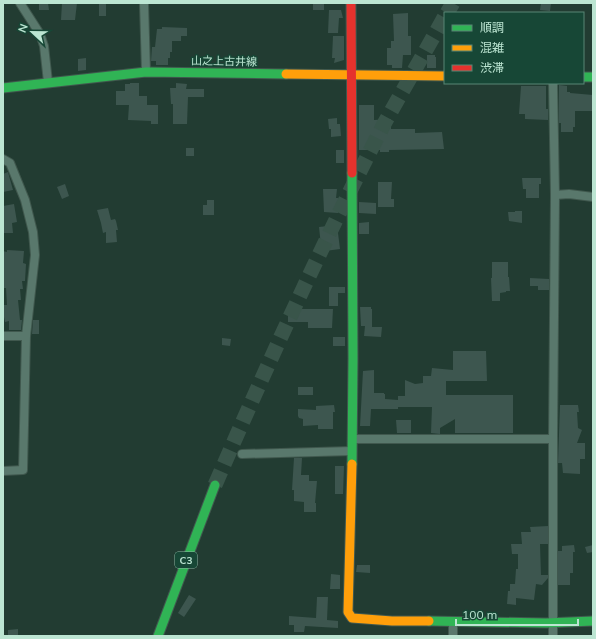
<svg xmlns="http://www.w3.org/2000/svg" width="596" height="639" font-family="Mulish,'Noto Sans JP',sans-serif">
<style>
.building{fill:#3d564f}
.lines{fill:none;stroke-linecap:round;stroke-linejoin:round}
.highway-tunnel{stroke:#39554a;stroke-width:15;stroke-dasharray:15 8;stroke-linecap:butt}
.street-casing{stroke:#40584e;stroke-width:10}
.fast-casing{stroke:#40584e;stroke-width:11}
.slow-casing{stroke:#40584e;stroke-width:11}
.jam-casing{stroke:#40584e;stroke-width:11}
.street{stroke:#59786c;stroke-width:8}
.fast{stroke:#30b455;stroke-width:9}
.slow{stroke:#ff9f0a;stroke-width:9}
.jam{stroke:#e5322d;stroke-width:9}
.labels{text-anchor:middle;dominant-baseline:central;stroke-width:3;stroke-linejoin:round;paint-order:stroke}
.shield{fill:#174736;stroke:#8ab6a3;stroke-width:1}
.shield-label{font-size:10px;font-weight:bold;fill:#bce5d2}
.street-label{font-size:11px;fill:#bce5d2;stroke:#174736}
</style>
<rect width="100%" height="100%" fill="#223c32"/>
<!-- building -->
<path class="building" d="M 39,3 L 48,3 L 49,10 L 39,10 Z
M 62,3 L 77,3 L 75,20 L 61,20 Z
M 99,3 L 106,3 L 106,16 L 99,16 Z
M 313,3 L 324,3 L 324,10 L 313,10 Z
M 541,3 L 551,3 L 550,11 L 540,10 Z
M 329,10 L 341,10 L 343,18 L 339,18 L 338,33 L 328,33 Z
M 408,13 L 408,36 L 411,36 L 411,55 L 403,55 L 402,68 L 392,68 L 392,65 L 387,65 L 387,48 L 391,48 L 391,41 L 394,41 L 393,14 Z
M 162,27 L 187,28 L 187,36 L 181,36 L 181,41 L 172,41 L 172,52 L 170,52 L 170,58 L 168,58 L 168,65 L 156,65 L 156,61 L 151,61 L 152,47 L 155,47 L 157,29 L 162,29 Z
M 333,36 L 344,36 L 344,60 L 334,63 L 335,58 L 332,58 Z
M 427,55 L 435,55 L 435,57 L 436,57 L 436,68 L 427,68 Z
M 86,58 L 86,70 L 78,71 L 78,59 Z
M 130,83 L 139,83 L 139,96 L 147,96 L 147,105 L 158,105 L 158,124 L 151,124 L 151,121 L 128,120 L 129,105 L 116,105 L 116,91 L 125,91 L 125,84 L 130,84 Z
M 176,83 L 187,84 L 186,89 L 204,89 L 204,97 L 188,97 L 187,124 L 173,124 L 173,104 L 171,104 L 170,88 L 176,88 Z
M 559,85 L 567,86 L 567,92 L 570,92 L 570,93 L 593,95 L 593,111 L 575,111 L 575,127 L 573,127 L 573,132 L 561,132 L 561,123 L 559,123 Z
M 521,86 L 546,86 L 546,109 L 548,109 L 548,120 L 525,119 L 525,114 L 519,114 Z
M 359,105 L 374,105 L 374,120 L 391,119 L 391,129 L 415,129 L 415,133 L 442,132 L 444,149 L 389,150 L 389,152 L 380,152 L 380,150 L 359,150 Z
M 337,118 L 337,124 L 340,124 L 341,136 L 331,137 L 331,129 L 329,129 L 328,119 Z
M 186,148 L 194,148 L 194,156 L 186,156 Z
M 336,150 L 344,150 L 344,163 L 336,163 Z
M 8,172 L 13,190 L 3,192 L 3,174 Z
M 522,178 L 541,178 L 541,184 L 539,184 L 539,198 L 526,198 L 526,189 L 523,189 Z
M 378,182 L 392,182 L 391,199 L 394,199 L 394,207 L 378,207 Z
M 65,184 L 69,196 L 62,199 L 57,187 Z
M 323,189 L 337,189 L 336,198 L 338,198 L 338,213 L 324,212 Z
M 207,200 L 214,200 L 214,215 L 203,215 L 203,205 L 207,205 Z
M 359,202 L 376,203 L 376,214 L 359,213 Z
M 14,204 L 17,222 L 12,223 L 13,233 L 4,233 L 3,206 Z
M 108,208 L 111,220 L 115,219 L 116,221 L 118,230 L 116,230 L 117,242 L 106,243 L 106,232 L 103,233 L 101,223 L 97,210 Z
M 515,211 L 522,211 L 522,223 L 509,221 L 508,212 L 515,212 Z
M 369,222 L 369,234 L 359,234 L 359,223 Z
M 337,225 L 340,249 L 325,251 L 325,246 L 321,246 L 319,227 Z
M 7,250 L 24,251 L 23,263 L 26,264 L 25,281 L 22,281 L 23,289 L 20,289 L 21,300 L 18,300 L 20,320 L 22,320 L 21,330 L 9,330 L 9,321 L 5,322 L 4,317 L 3,317 L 3,305 L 7,305 L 6,288 L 3,288 L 3,251 L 7,252 Z
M 492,262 L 508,262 L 508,277 L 509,277 L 510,291 L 506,291 L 506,292 L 500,293 L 500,301 L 492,301 L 491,278 L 492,278 Z
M 530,278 L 549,279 L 549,290 L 538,290 L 538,286 L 530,286 Z
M 329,287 L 345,287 L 345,293 L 338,293 L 338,306 L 329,306 Z
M 360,307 L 371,307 L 371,309 L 372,309 L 372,327 L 382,327 L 381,337 L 364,336 L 365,326 L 361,326 Z
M 288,309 L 333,309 L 332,328 L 308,328 L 308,322 L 288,322 Z
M 33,320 L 39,320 L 39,334 L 32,334 Z
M 333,337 L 345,337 L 345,346 L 333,346 Z
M 222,338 L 231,339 L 230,346 L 222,345 Z
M 453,351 L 486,351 L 487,381 L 446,381 L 446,395 L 513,395 L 513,433 L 455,433 L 455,419 L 440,428 L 440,434 L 431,433 L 432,407 L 398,407 L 398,409 L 371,409 L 370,426 L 360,426 L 363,371 L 374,370 L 374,393 L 384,393 L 384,394 L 385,394 L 385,399 L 398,400 L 398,396 L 405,396 L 405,380 L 415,384 L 423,383 L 423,376 L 431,376 L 432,368 L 453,370 Z
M 298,387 L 313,387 L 313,395 L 298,395 Z
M 334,405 L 335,412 L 333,412 L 333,429 L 318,429 L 318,425 L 303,426 L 303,419 L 299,418 L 298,416 L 298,409 L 316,410 L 316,406 Z
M 560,405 L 578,405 L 579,412 L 577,412 L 578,428 L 582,430 L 577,443 L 585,443 L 585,459 L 580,459 L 580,474 L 563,473 L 562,463 L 558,463 Z
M 396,420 L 411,420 L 411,433 L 397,433 Z
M 294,458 L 302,458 L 301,475 L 309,475 L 309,481 L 317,481 L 315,503 L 316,503 L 316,512 L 304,512 L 304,502 L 294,501 L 294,490 L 292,490 Z
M 335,466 L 344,466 L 343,494 L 335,494 Z
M 548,526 L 548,544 L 540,544 L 541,575 L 548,575 L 548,578 L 542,585 L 536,584 L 534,600 L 516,598 L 516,605 L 507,604 L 508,591 L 510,591 L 510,584 L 515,584 L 516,569 L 518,569 L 518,554 L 512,554 L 511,544 L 522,544 L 521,532 L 531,532 L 530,527 Z
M 574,545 L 575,552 L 573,552 L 573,573 L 570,573 L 570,585 L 558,585 L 558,551 L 562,551 L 562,546 Z
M 593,545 L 593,552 L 587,553 L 585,547 Z
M 357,565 L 370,565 L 370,573 L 356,572 Z
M 331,574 L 340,575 L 340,589 L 330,589 Z
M 189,595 L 196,599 L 184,617 L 178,613 Z
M 317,597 L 328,597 L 327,620 L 338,621 L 338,628 L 305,626 L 304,632 L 294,632 L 294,625 L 289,625 L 289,616 L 316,618 Z
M 18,629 L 18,636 L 8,636 L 8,630 Z"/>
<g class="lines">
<!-- highway-tunnel -->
<path class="highway-tunnel" d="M 447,13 L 453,3
M 215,485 C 268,363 323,242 384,124 C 404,88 425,52 445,16"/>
<defs>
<path id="street" d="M 20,3 L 40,34 L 44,46 L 48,82
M 144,3 L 146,72
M 553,83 L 555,195 L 553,439 L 553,636
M 3,159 L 10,163 L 25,200 L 33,232 L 35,255 L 26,336 L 23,470 L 3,471
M 555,195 L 569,194 L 593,197
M 3,336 L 26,336
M 352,439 L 553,439
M 242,454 L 352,451
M 453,621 L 453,636"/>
<path id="fast" d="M 583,77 L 593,77
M 3,88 L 146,72 L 286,74
M 352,173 L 353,358 L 352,464
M 429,621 L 546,623 L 593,621
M 158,636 L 215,485"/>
<path id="slow" d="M 286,74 L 445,76
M 352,464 L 348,612 L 352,618 L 392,621 L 429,621"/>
<path id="jam" d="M 351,3 L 352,173"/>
</defs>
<!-- street casing -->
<use href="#street" class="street-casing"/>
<!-- fast casing -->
<use href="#fast" class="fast-casing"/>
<!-- slow casing -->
<use href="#slow" class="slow-casing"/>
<!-- jam casing -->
<use href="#jam" class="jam-casing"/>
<!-- street -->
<use href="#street" class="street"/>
<!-- fast -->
<use href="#fast" class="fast"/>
<!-- slow -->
<use href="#slow" class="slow"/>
<!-- jam -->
<use href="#jam" class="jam"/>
</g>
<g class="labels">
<!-- shield labels -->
<rect class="shield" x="175" y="552" width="22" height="16" rx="3"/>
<g class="shield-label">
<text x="186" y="560">C3</text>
</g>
<!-- street labels -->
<g class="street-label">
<text transform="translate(224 61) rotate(1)">山之上古井線</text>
</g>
</g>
<!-- border -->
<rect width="596" height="639" fill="none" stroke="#bce5d2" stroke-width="8"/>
<!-- legend -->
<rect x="444" y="12" width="140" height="72" fill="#174736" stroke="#598674"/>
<rect x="452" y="25" width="20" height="6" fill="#30b455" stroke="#598674"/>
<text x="480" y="32" font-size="12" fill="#bce5d2">順調</text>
<rect x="452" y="45" width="20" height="6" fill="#ff9f0a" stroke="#598674"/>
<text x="480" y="52" font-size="12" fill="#bce5d2">混雑</text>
<rect x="452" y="65" width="20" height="6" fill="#e5322d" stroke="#598674"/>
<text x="480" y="72" font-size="12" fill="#bce5d2">渋滞</text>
<!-- north arrow -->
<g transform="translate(32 32) rotate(292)" stroke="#174736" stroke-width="3" paint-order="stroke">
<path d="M0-3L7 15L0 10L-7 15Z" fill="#bce5d2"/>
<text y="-6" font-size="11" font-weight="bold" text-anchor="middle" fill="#bce5d2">N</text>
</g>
<!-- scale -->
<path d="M456 619v6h122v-6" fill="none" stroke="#bce5d2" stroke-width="2"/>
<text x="462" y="619" font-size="12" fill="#bce5d2" stroke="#174736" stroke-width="3" paint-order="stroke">100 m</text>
</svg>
